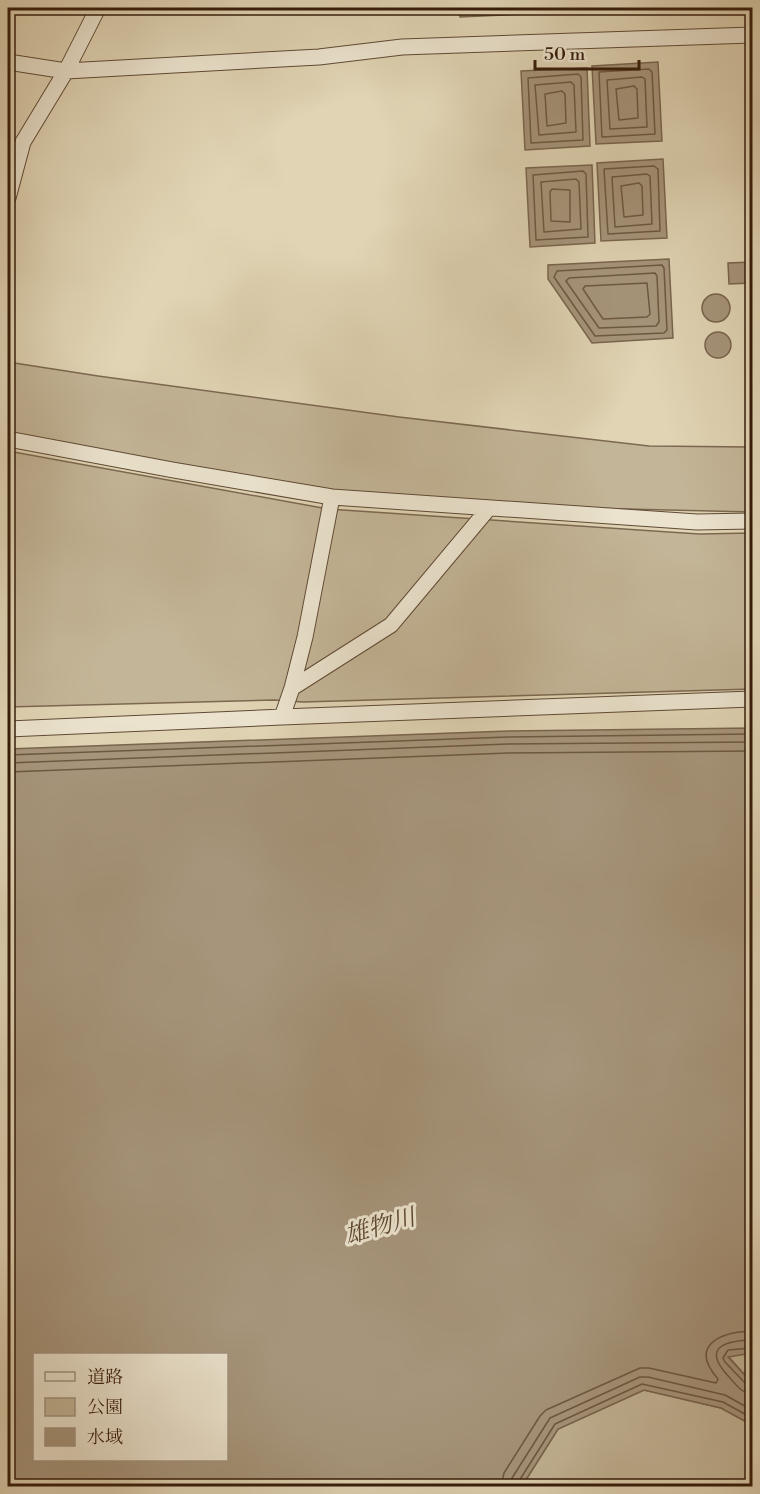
<svg xmlns="http://www.w3.org/2000/svg" width="760" height="1494" font-family="'Libre Bodoni','Noto Serif JP',serif">
<style>
.green{fill:#c3b597;stroke:#7c6851;stroke-width:1.5}
.water{fill:#a6957b;stroke:#79654e;stroke-width:1.5;fill-rule:evenodd}
.lines{fill:none;stroke-linecap:round;stroke-linejoin:round}
.shore{stroke:#6e5843;stroke-width:1.5}
.street-casing{stroke:#604a35;stroke-width:17}
.street{stroke:#ebe3ce;stroke-width:15}
.labels{text-anchor:middle;dominant-baseline:central;stroke-width:6;stroke-linejoin:round;paint-order:stroke}
.water-label{font-size:24px;font-style:italic;fill:#5d4632;stroke:#ebe3ce}
</style>
<rect width="100%" height="100%" fill="#e0d4b4"/>
<filter id="stains"><feTurbulence type="fractalNoise" baseFrequency=".00333" numOctaves="4"/><feColorMatrix values="0 0 0 0 .2 0 0 0 0 .09 0 0 0 0 .02 0 0 0 .5 -.17"/></filter>
<radialGradient id="worn" r=".72"><stop offset=".6" stop-color="#630" stop-opacity="0"/><stop offset="1" stop-color="#630" stop-opacity=".3"/></radialGradient>
<!-- green -->
<path class="green" d="M 8,362 L 98,376 L 399,417 L 649,446 L 752,447 L 752,512 L 543,507 L 333,493 L 8,434 Z
M 8,451 L 328,509 L 699,534 L 752,533 L 752,689 L 303,702 L 274,700 L 8,707 Z
M 752,1353 L 752,1383 L 728,1356 Z
M 644,1390 L 721,1408 L 752,1425 L 752,1486 L 522,1486 L 558,1429 Z"/>
<!-- water -->
<path class="water" d="M 459,8 L 526,8 L 526,14 L 460,17 Z
M 658,62 L 662,141 L 596,144 L 592,66 Z
M 587,68 L 590,146 L 525,150 L 521,71 Z
M 663,159 L 667,238 L 601,241 L 597,163 Z
M 592,165 L 595,243 L 530,247 L 526,168 Z
M 669,259 L 673,338 L 592,343 L 548,279 L 548,265 Z
M 752,262 L 752,283 L 729,284 L 728,263 Z
M702 308a14 14 0 1 1 28 0a14 14 0 1 1-28 0Z
M705 345a13 13 0 1 1 26 0a13 13 0 1 1-26 0Z
M 752,728 L 752,1353 L 728,1357 L 752,1383 L 752,1425 L 721,1408 L 644,1390 L 558,1429 L 522,1486 L 8,1486 L 8,749 L 508,731 ZM 226,1354 L 226,1460 L 34,1460 L 34,1354 Z"/>
<g class="lines">
<!-- shore -->
<path class="shore" d="M 649,69 L 652,72 L 655,134 L 602,137 L 599,72 Z
M 578,74 L 581,77 L 583,140 L 531,143 L 528,78 Z
M 642,77 L 645,79 L 647,127 L 610,129 L 607,80 Z
M 571,82 L 574,85 L 576,132 L 539,135 L 535,85 Z
M 634,86 L 637,89 L 638,118 L 619,120 L 616,89 Z
M 562,91 L 565,94 L 566,123 L 547,126 L 545,94 Z
M 654,166 L 658,169 L 660,231 L 608,234 L 604,169 Z
M 583,171 L 586,174 L 588,237 L 536,240 L 533,175 Z
M 647,174 L 650,176 L 652,224 L 615,227 L 612,177 Z
M 576,179 L 579,182 L 581,229 L 544,232 L 541,182 Z
M 639,183 L 642,186 L 643,215 L 624,217 L 621,186 Z
M 552,189 L 570,190 L 570,222 L 551,221 L 550,192 Z
M 662,265 L 664,268 L 667,330 L 664,333 L 595,336 L 554,277 L 557,271 Z
M 655,273 L 657,276 L 659,322 L 656,326 L 599,328 L 566,281 L 569,278 Z
M 647,283 L 650,314 L 647,317 L 603,319 L 583,289 L 585,286 Z
M 8,755 L 508,737 L 752,734
M 8,763 L 508,744 L 752,742
M 8,772 L 508,753 L 752,751
M 752,1340 C 721,1341 702,1349 730,1378 C 737,1386 742,1393 752,1394
M 752,1348 L 728,1350 L 723,1358 L 725,1362 L 746,1384 L 752,1386
M 501,1486 L 504,1473 L 540,1416 L 546,1410 L 640,1368 L 649,1368 L 716,1383 L 718,1379 C 688,1345 721,1332 752,1331
M 510,1486 L 512,1478 L 550,1418 L 640,1377 L 648,1377 L 725,1395 L 752,1410
M 518,1486 L 519,1481 L 555,1424 L 642,1384 L 723,1402 L 752,1418"/>
<defs>
<path id="street" d="M 8,62 L 66,71 L 319,57 L 402,47 L 752,35
M 8,198 L 23,142 L 66,71 L 98,8
M 8,439 L 173,470 L 332,497 L 697,522 L 752,521
M 292,688 L 305,637 L 332,497
M 282,717 L 292,688 L 391,625 L 489,508
M 8,729 L 282,717 L 752,699"/>
</defs>
<!-- street casing -->
<use href="#street" class="street-casing"/>
<!-- street -->
<use href="#street" class="street"/>
</g>
<g class="labels">
<!-- water labels -->
<g class="water-label">
<text transform="translate(380 1227) rotate(-16)">雄物川</text>
</g>
</g>
<!-- margin -->
<rect width="760" height="1494" fill="none" stroke="#e0d4b4" stroke-width="30"/>
<rect x="9" y="9" width="742" height="1476" fill="none" stroke="#361c0b" stroke-width="3"/>
<rect x="15" y="15" width="730" height="1464" fill="none" stroke="#361c0b" stroke-width="1.5"/>
<!-- legend -->
<rect x="33" y="1353" width="195" height="108" fill="#ebe3ce" stroke="#a39380" stroke-width="1.5"/>
<rect x="45" y="1372" width="30" height="9" fill="#ebe3ce" stroke="#a39380" stroke-width="1.5"/>
<text x="87" y="1383" font-size="18" fill="#361c0b">道路</text>
<rect x="45" y="1398" width="30" height="18" fill="#c3b597" stroke="#a39380" stroke-width="1.5"/>
<text x="87" y="1413" font-size="18" fill="#361c0b">公園</text>
<rect x="45" y="1428" width="30" height="18" fill="#a6957b" stroke="#a39380" stroke-width="1.5"/>
<text x="87" y="1443" font-size="18" fill="#361c0b">水域</text>
<!-- scale -->
<path d="M535 60v9h104v-9" fill="none" stroke="#361c0b" stroke-width="3"/>
<text x="544" y="60" font-size="18" fill="#361c0b" stroke="#ebe3ce" stroke-width="4.5" paint-order="stroke">50 m</text>
<rect width="100%" height="100%" filter="url(#stains)"/>
<rect width="100%" height="100%" fill="url(#worn)"/>
</svg>
